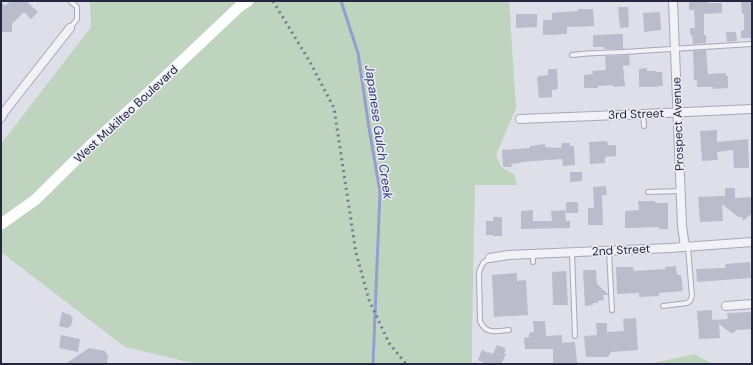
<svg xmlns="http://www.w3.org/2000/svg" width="753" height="365" font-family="'DM Sans',sans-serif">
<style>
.green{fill:#bed4bf}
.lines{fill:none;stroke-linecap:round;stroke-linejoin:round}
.stream{stroke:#959ecd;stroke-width:3}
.building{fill:#babccc}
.service-casing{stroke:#a6a8b7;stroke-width:6}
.minor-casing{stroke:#a6a8b7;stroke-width:10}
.service{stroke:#f1f1f7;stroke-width:4}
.minor{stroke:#f1f1f7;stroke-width:8}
.secondary{stroke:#fff;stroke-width:11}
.rail{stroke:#767894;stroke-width:3;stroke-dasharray:2 4;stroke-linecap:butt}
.labels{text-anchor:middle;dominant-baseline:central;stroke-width:3;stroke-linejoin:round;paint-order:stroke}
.street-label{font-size:12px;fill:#252741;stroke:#edeef6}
.water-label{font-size:13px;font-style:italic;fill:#2c3679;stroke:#edeef6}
</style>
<rect width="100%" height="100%" fill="#dedfe9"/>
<!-- green -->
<path class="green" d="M 90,1 L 509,1 L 516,108 L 496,155 L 502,168 L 514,174 L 517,185 L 475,185 L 472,333 L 472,363 L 473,364 L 197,364 L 125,347 L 1,252 L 1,144 L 91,27 Z
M 694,354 L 713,364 L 649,364 Z"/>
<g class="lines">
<!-- stream -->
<path class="stream" d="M 341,1 L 358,53 L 369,128 L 380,192 L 373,364"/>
</g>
<!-- building -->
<path class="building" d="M 10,1 L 26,1 L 38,12 L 31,19 L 24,12 L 12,24 L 12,32 L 1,32 L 1,2 L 5,6 Z
M 689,1 L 708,1 L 708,3 L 722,3 L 722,13 L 704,14 L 704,35 L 706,35 L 706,43 L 693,44 L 692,35 L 690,35 L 690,28 L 695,28 L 694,10 L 689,10 Z
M 741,1 L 752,1 L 752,38 L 741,38 L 741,31 L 744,30 L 744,14 L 742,14 Z
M 618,7 L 628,7 L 629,27 L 620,28 Z
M 578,9 L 593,9 L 594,26 L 567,27 L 567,34 L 543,35 L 543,20 L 552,20 L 552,13 L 578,11 Z
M 660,12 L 661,30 L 644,32 L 643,13 Z
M 516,14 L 537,14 L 537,27 L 516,28 Z
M 726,32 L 736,32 L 737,41 L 727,42 Z
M 623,34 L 623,49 L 604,49 L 604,47 L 593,47 L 593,35 Z
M 706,50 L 708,74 L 726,73 L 726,76 L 728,76 L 728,88 L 713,89 L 713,87 L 697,87 L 697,80 L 694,80 L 693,51 Z
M 629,55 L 630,65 L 623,66 L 625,86 L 613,87 L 613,85 L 598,86 L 598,88 L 584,88 L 584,75 L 593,74 L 592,71 L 606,70 L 605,56 Z
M 647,68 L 647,71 L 656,71 L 656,72 L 662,72 L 663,86 L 657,86 L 657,87 L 639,87 L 639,69 Z
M 548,69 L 557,69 L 558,89 L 552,90 L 552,97 L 539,98 L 537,78 L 538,78 L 538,76 L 548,75 Z
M 717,130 L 717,142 L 748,139 L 749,168 L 734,168 L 733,150 L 717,152 L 718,160 L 702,161 L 700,131 Z
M 607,141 L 608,145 L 616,145 L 616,156 L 605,157 L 605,163 L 590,164 L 589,142 Z
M 562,143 L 570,143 L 570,146 L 574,146 L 575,165 L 563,166 L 562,159 L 521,162 L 521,163 L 511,164 L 512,167 L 503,167 L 502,150 L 530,148 L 530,146 L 545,144 L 545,147 L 561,148 Z
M 570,172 L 582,172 L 582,181 L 570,182 Z
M 606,186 L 607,195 L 602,195 L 603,225 L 588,225 L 588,208 L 594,208 L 593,187 Z
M 725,188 L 735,188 L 735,198 L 752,197 L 752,213 L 743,221 L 742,217 L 738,217 L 722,204 L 723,221 L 700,222 L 698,197 L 725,196 Z
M 638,201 L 655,201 L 655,203 L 668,203 L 668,229 L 659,229 L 659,227 L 625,228 L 625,211 L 639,210 Z
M 566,202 L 578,202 L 578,213 L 566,213 Z
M 533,210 L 533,221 L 552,221 L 551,211 L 565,210 L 566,221 L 570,221 L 570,228 L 521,229 L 521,211 Z
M 493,217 L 502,217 L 502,236 L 493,236 L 493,235 L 486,235 L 486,221 L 493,221 Z
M 750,262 L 751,278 L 697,282 L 696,269 L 726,268 L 725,264 Z
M 676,266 L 677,275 L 681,275 L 683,291 L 659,293 L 659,296 L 639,297 L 639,293 L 617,294 L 616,267 L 633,267 L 634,271 L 666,269 L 665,267 Z
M 583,270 L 596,270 L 597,284 L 608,294 L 608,295 L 603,295 L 604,300 L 598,301 L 598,303 L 593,303 L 593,305 L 585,306 Z
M 566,271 L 568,305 L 553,305 L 552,272 Z
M 517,273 L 517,281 L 526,280 L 528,315 L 494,317 L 492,275 Z
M 712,310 L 712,320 L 728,319 L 727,313 L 752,312 L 752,329 L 736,330 L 734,333 L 731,333 L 719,324 L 720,338 L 699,339 L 697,311 Z
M 62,312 L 71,315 L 71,317 L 73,318 L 71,326 L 67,328 L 59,326 Z
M 636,318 L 638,350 L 611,352 L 608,357 L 586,357 L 584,336 L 597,335 L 596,323 L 607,323 L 607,332 L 624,331 L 623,319 Z
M 533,321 L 545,321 L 546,336 L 562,335 L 562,343 L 575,342 L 577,363 L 553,364 L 553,349 L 525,349 L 524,338 L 529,337 L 529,333 L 534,332 Z
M 61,335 L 80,339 L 78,352 L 59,348 Z
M 497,345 L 505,348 L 505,350 L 506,350 L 504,353 L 506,354 L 501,364 L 486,364 L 478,360 L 482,350 L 488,353 L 488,352 L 493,354 Z
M 89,348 L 105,351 L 108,356 L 107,364 L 65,364 Z"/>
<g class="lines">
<defs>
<path id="service" d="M 70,1 L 77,7 L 77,19 L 70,28
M 572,55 C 594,52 617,53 639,51 C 677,49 714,46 752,44
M 643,114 L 644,126
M 648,192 L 681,191
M 609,251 L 612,310
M 572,253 L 575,336
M 533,254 L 533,262
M 490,258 L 483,263 L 479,272 L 480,321 C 486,335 496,331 509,330
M 663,306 L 687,303 L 690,301 L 692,296 L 688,247"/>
<path id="minor" d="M 673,1 L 682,226 L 685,247
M 1,118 L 4,112 L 70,28
M 520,119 L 643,114 L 752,109
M 490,258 L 508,255 L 670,248 L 752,242
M 726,306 L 752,304"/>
</defs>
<!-- service casing -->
<use href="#service" class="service-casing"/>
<!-- minor casing -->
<use href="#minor" class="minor-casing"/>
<!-- service -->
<use href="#service" class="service"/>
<!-- minor -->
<use href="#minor" class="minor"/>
<!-- secondary -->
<path class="secondary" d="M 1,224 L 35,200 L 94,142 L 148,93 L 240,6 L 248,1"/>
<!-- rail -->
<path class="rail" d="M 273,1 L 310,62 L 334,108 L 356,253 L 369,300 L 389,343 L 406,364"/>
</g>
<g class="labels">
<!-- street labels -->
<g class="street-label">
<text transform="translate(126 114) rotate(-43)">West Mukilteo Boulevard</text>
<text transform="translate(636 114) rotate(-2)">3rd Street</text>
<text transform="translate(678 124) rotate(-92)">Prospect Avenue</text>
<text transform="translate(621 250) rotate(-3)">2nd Street</text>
</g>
<!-- water labels -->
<g class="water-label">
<text transform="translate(379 132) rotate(82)">Japanese Gulch Creek</text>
</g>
</g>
<!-- border -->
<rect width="753" height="365" fill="none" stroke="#252741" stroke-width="4"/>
</svg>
